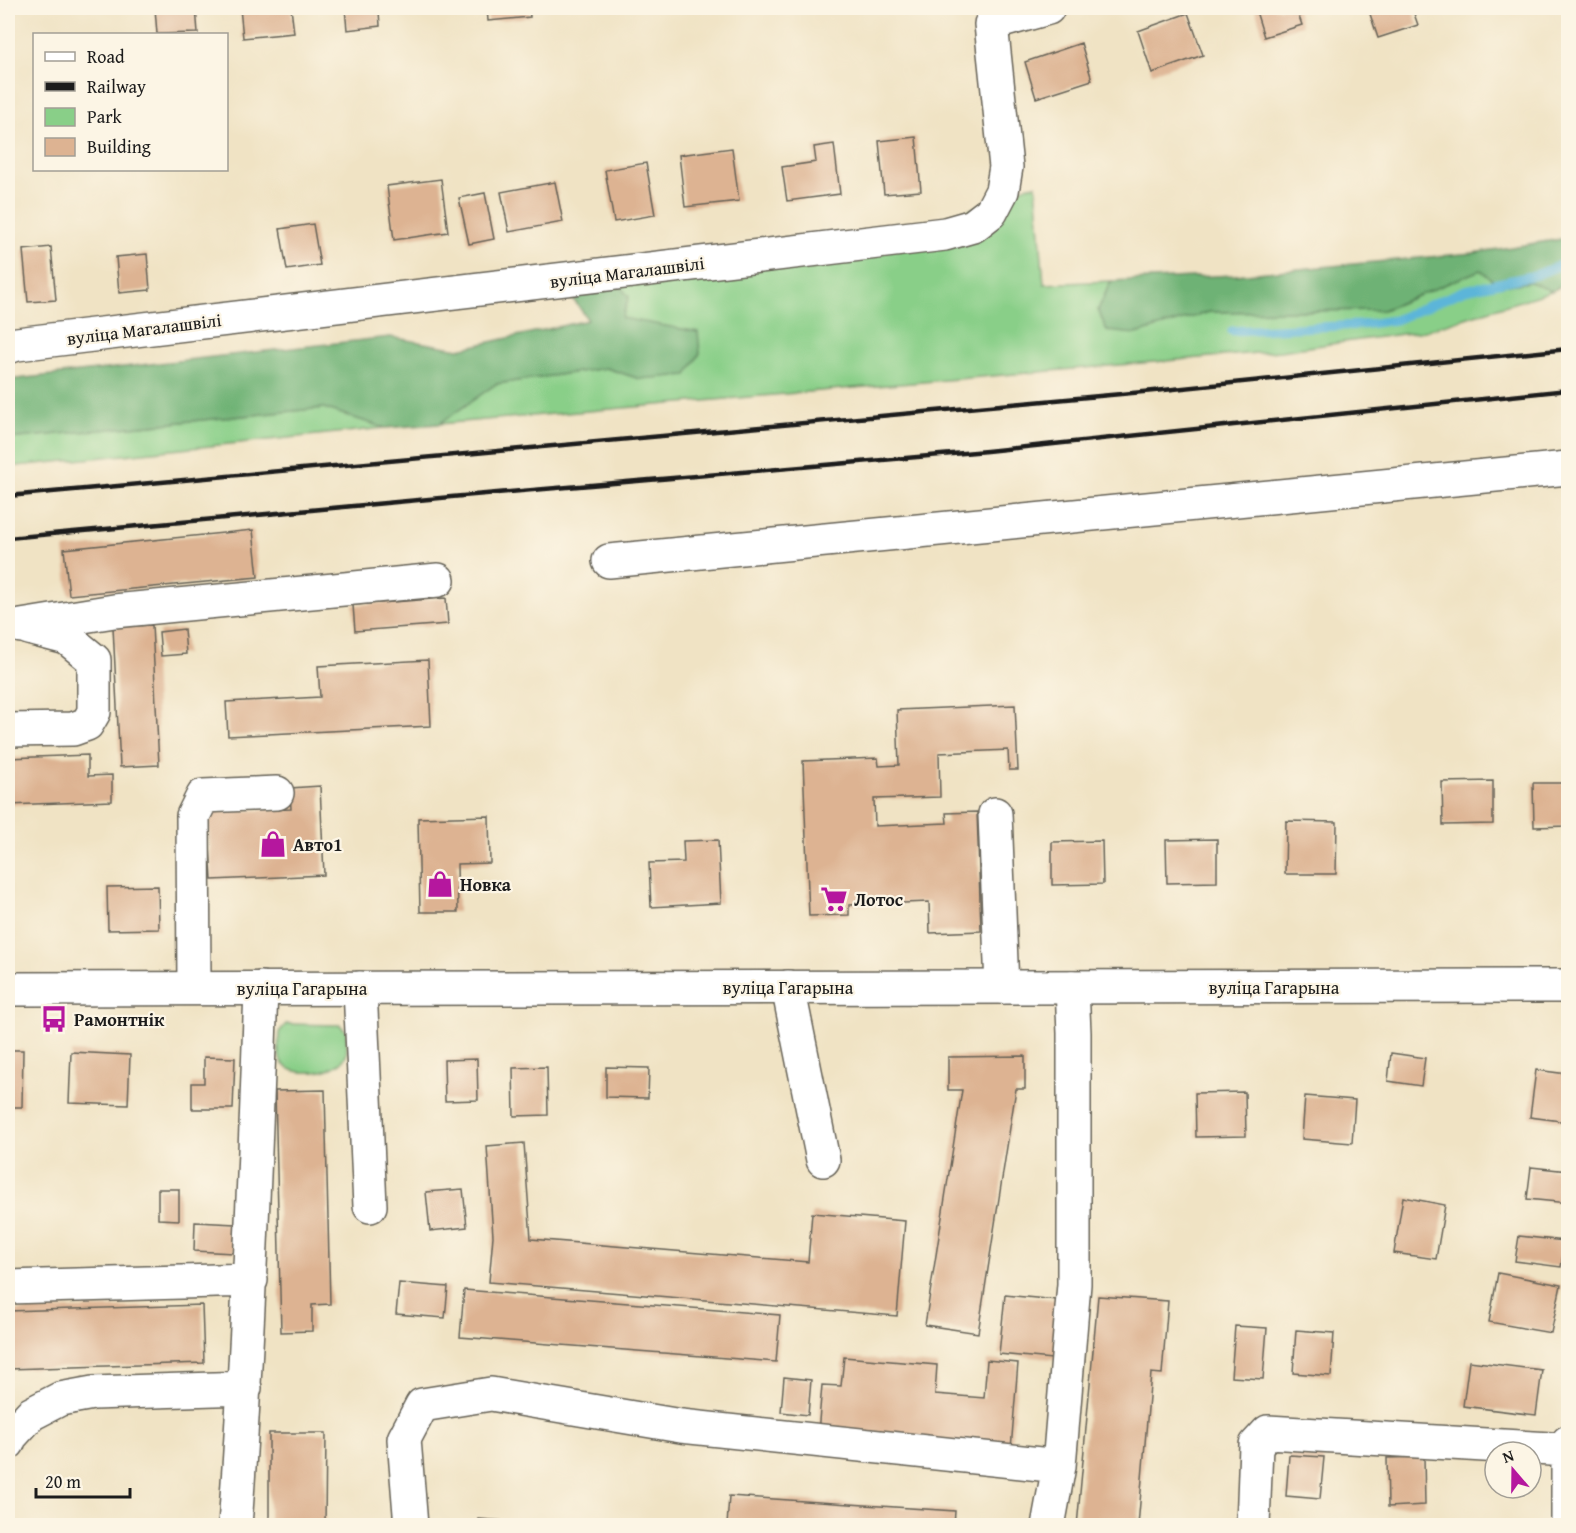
<svg xmlns="http://www.w3.org/2000/svg" width="1576" height="1533" font-family="'Gentium Book Plus',serif">
<style>
.green{fill:#89cf88;stroke:#527652;stroke-width:1.5}
.forest{fill:#6eb274;stroke:#456748;stroke-width:1.5}
.lines{fill:none;stroke-linecap:round;stroke-linejoin:round}
.stream{stroke:#5bb5d9;stroke-width:9}
.building{fill:#ddb392}
.minor-casing{stroke:#666257;stroke-width:36}
.major-casing{stroke:#666257;stroke-width:36}
.minor{stroke:#fff;stroke-width:33}
.major{stroke:#fff;stroke-width:33}
.rail{stroke:#1c1c1c;stroke-width:4.5}
.labels{text-anchor:middle;dominant-baseline:central;stroke-width:4.5;stroke-linejoin:round;paint-order:stroke}
.street-label{font-size:18px;fill:#1c1c1c;stroke:#fcf5e5}
.poi-label{font-size:18px;font-weight:bold;fill:#1c1c1c;stroke:#fcf5e5;text-anchor:start}
</style>
<rect width="100%" height="100%" fill="#fcf5e5"/>
<filter id="ink" filterUnits="userSpaceOnUse"><feTurbulence type="fractalNoise" baseFrequency=".0167" numOctaves="2"/><feDisplacementMap in="SourceGraphic" scale="12" xChannelSelector="R" yChannelSelector="G"/><feConvolveMatrix kernelMatrix="1 2 1 2 8 2 1 2 1" color-interpolation-filters="sRGB"/></filter>
<filter id="wash" filterUnits="userSpaceOnUse"><feTurbulence type="fractalNoise" baseFrequency=".008" numOctaves="4" result="noise"/><feDisplacementMap in="SourceGraphic" scale="24" xChannelSelector="R" yChannelSelector="G"/><feGaussianBlur stdDeviation="1.35" result="paint"/><feColorMatrix in="noise" values="0 0 0 0 0 0 0 0 0 0 0 0 0 0 0 0 0 1.4 0 .05"/><feComposite in="paint" operator="in"/></filter>
<g filter="url(#wash)">
<rect width="100%" height="100%" fill="#f0e3c4"/>
<!-- green -->
<path class="green" d="M 1036,185 L 1044,284 L 1111,281 L 1098,310 L 1136,334 L 1209,312 L 1383,310 L 1480,270 L 1500,286 L 1530,282 L 1552,291 L 1424,331 L 1280,351 L 439,424 L 496,384 L 606,368 L 640,379 L 621,318 L 616,281 L 885,249 L 1015,189 Z
M 324,408 L 385,428 L 8,467 L 8,439 Z
M 286,1024 L 340,1025 L 346,1031 C 346,1038 348,1049 346,1055 C 339,1074 295,1078 283,1064 C 276,1056 279,1042 279,1032 Z"/>
<!-- forest -->
<path class="forest" d="M 1568,238 L 1568,283 L 1552,291 L 1530,282 L 1500,286 L 1480,270 L 1383,310 L 1209,312 L 1136,334 L 1107,331 L 1098,310 L 1111,281 L 1235,275 L 1473,253 Z
M 616,281 L 629,297 L 622,318 L 698,332 L 700,353 L 687,375 L 640,379 L 606,368 L 496,384 L 439,424 L 385,428 L 324,408 L 8,439 L 8,380 L 390,337 L 459,349 L 588,320 L 574,300 L 582,283 Z"/>
<g class="lines">
<!-- stream -->
<path class="stream" d="M 1232,331 L 1361,325 L 1395,320 L 1465,290 L 1536,275 L 1568,262"/>
</g>
<g id="blocks">
<!-- building -->
<path class="building" d="M 155,8 L 196,8 L 198,33 L 157,34 Z
M 240,8 L 291,8 L 294,33 L 243,38 Z
M 345,8 L 393,8 L 393,9 L 379,11 L 380,26 L 347,30 Z
M 487,8 L 529,8 L 530,17 L 488,21 Z
M 1255,8 L 1296,8 L 1302,25 L 1264,37 Z
M 1368,8 L 1412,8 L 1418,25 L 1378,38 Z
M 1188,13 L 1203,55 L 1152,73 L 1138,31 Z
M 1081,43 L 1092,80 L 1036,98 L 1025,62 Z
M 916,137 L 921,191 L 884,194 L 879,141 Z
M 834,144 L 840,194 L 787,201 L 782,167 L 816,162 L 814,147 Z
M 732,148 L 739,201 L 685,207 L 679,155 Z
M 646,163 L 655,215 L 614,222 L 605,170 Z
M 441,179 L 448,232 L 394,240 L 387,186 Z
M 555,182 L 563,222 L 509,232 L 501,192 Z
M 485,193 L 494,239 L 469,244 L 459,198 Z
M 313,224 L 320,265 L 287,270 L 280,229 Z
M 51,247 L 56,300 L 28,302 L 23,250 Z
M 147,254 L 150,290 L 119,293 L 116,257 Z
M 253,530 L 258,577 L 69,595 L 64,549 Z
M 446,598 L 448,624 L 355,631 L 353,605 Z
M 152,625 L 159,765 L 120,767 L 113,627 Z
M 184,629 L 186,654 L 161,656 L 159,632 Z
M 428,660 L 431,726 L 228,736 L 226,702 L 320,697 L 318,666 Z
M 1015,705 L 1018,770 L 1009,770 L 1008,750 L 939,753 L 940,797 L 874,799 L 875,826 L 947,823 L 946,813 L 977,812 L 981,931 L 930,933 L 929,902 L 849,905 L 849,915 L 809,916 L 803,761 L 878,758 L 879,766 L 899,765 L 897,710 Z
M 88,755 L 88,776 L 112,775 L 112,801 L 8,805 L 8,758 Z
M 1493,781 L 1493,824 L 1443,825 L 1442,782 Z
M 1533,783 L 1568,783 L 1568,826 L 1534,827 Z
M 320,786 L 324,875 L 212,880 L 208,812 L 291,809 L 290,788 Z
M 489,816 L 490,863 L 457,864 L 458,912 L 420,912 L 418,818 Z
M 1286,821 L 1337,822 L 1336,874 L 1285,874 Z
M 1217,839 L 1217,882 L 1167,883 L 1166,840 Z
M 718,840 L 721,903 L 651,907 L 649,863 L 684,862 L 683,841 Z
M 1102,841 L 1103,884 L 1052,885 L 1052,842 Z
M 158,886 L 159,929 L 108,930 L 107,887 Z
M 8,1050 L 23,1050 L 22,1107 L 8,1107 Z
M 71,1052 L 130,1055 L 128,1105 L 69,1103 Z
M 1391,1053 L 1425,1058 L 1421,1086 L 1388,1081 Z
M 1025,1056 L 1025,1089 L 1016,1089 L 978,1333 L 925,1325 L 962,1090 L 948,1090 L 948,1057 Z
M 204,1057 L 235,1058 L 233,1109 L 192,1109 L 192,1083 L 204,1083 Z
M 477,1059 L 478,1100 L 445,1101 L 444,1060 Z
M 547,1067 L 548,1115 L 514,1116 L 513,1068 Z
M 606,1067 L 649,1068 L 648,1098 L 606,1097 Z
M 1536,1070 L 1567,1074 L 1566,1088 L 1568,1088 L 1568,1122 L 1530,1117 Z
M 325,1090 L 330,1304 L 312,1305 L 312,1331 L 281,1332 L 275,1091 Z
M 1245,1092 L 1246,1136 L 1196,1137 L 1195,1093 Z
M 1305,1096 L 1355,1100 L 1352,1143 L 1302,1139 Z
M 524,1143 L 531,1239 L 808,1262 L 812,1213 L 905,1221 L 897,1316 L 489,1282 L 493,1236 L 487,1146 Z
M 1531,1167 L 1568,1171 L 1568,1203 L 1527,1199 Z
M 158,1189 L 179,1189 L 179,1220 L 158,1219 Z
M 463,1189 L 467,1227 L 430,1231 L 426,1192 Z
M 1403,1197 L 1445,1205 L 1436,1259 L 1394,1253 Z
M 195,1222 L 235,1224 L 234,1253 L 194,1251 Z
M 1519,1236 L 1565,1241 L 1561,1267 L 1515,1261 Z
M 1498,1273 L 1561,1285 L 1551,1333 L 1489,1322 Z
M 399,1283 L 448,1287 L 445,1318 L 396,1314 Z
M 464,1290 L 780,1315 L 776,1362 L 460,1337 Z
M 1005,1295 L 1068,1301 L 1063,1360 L 999,1354 Z
M 1098,1296 L 1168,1301 L 1162,1374 L 1151,1373 L 1138,1526 L 1077,1526 Z
M 202,1305 L 204,1363 L 8,1369 L 8,1311 Z
M 1235,1326 L 1267,1328 L 1263,1379 L 1231,1377 Z
M 1296,1330 L 1334,1333 L 1331,1376 L 1293,1373 Z
M 844,1357 L 937,1365 L 935,1394 L 984,1398 L 987,1360 L 1018,1363 L 1011,1449 L 818,1433 L 822,1385 L 841,1386 Z
M 1469,1361 L 1542,1370 L 1536,1415 L 1463,1406 Z
M 784,1377 L 811,1380 L 808,1415 L 781,1412 Z
M 269,1433 L 326,1433 L 325,1526 L 269,1526 Z
M 1289,1455 L 1324,1457 L 1320,1499 L 1286,1496 Z
M 1424,1457 L 1425,1505 L 1388,1507 L 1387,1458 Z
M 729,1496 L 955,1511 L 954,1526 L 727,1526 Z
M 478,1519 L 521,1522 L 521,1526 L 477,1526 Z
M 1496,1522 L 1518,1524 L 1518,1526 L 1496,1526 Z"/>
</g>
</g>
<g filter="url(#ink)">
<use href="#blocks" fill-opacity="0" stroke="#666257" stroke-width="1.5"/>
<g class="lines">
<defs>
<path id="minor" d="M 8,347 L 17,344 L 945,234 L 973,226 L 991,212 L 1002,191 L 1006,167 L 991,24 L 1048,8
M 609,561 L 1568,468
M 21,626 L 114,611 L 438,580
M 8,730 L 73,729 L 87,724 L 94,712 L 94,660 L 67,638 L 29,628
M 995,814 L 1002,987
M 788,987 L 823,1160
M 194,988 L 193,816 L 203,796 L 277,793
M 360,988 L 370,1206
M 8,1287 L 251,1280
M 8,1443 L 10,1437 L 31,1414 L 60,1399 L 93,1393 L 245,1388
M 235,1526 C 248,1347 255,1167 261,988
M 411,1526 L 404,1439 L 422,1405 L 491,1394 L 681,1426 L 1059,1466
M 1048,1526 L 1059,1466 L 1074,1284 L 1074,1033 L 1072,987
M 1253,1526 L 1256,1445 L 1268,1432 L 1568,1450
M 1568,1526 L 1568,1442"/>
<path id="major" d="M 8,989 L 1568,986"/>
</defs>
<!-- minor casing -->
<use href="#minor" class="minor-casing"/>
<!-- major casing -->
<use href="#major" class="major-casing"/>
<!-- minor -->
<use href="#minor" class="minor"/>
<!-- major -->
<use href="#major" class="major"/>
<!-- rail -->
<path class="rail" d="M 8,496 L 1154,391 L 1568,349
M 8,538 L 451,497 L 987,451 L 1568,390"/>
</g>
</g>
<!-- icons -->
<defs>
<symbol id="shop-bare" viewBox="-9 -9 18 18"><path d="M-5-2.5h2.3a2.7 3.5 0 0 1 5.4 0H5L5.5 6h-11ZM-1.5-2.5h3a1.5 2.3 0 0 0-3 0Z" fill="#b5179e" stroke="#fcf5e5" stroke-width="2.5" paint-order="stroke"/></symbol>
<symbol id="supermarket-bare" viewBox="-9 -9 18 18"><path d="M-6-5.5h2.5l.6 2H6L4.5 2H-2.5L-4.4-4H-6ZM-1.5 3.2a1.3 1.3 0 1 0 .1 0ZM3 3.2a1.3 1.3 0 1 0 .1 0Z" fill="#b5179e" stroke="#fcf5e5" stroke-width="2.5" paint-order="stroke"/></symbol>
<symbol id="bus-bare" viewBox="-9 -9 18 18"><path d="M-5-6H5V4H4V6H2V4H-2V6H-4V4H-5ZM-3.5-4V0h7V-4ZM-3.5 1.2v1.5H-2V1.2ZM2 1.2v1.5H3.5V1.2Z" fill="#b5179e" stroke="#fcf5e5" stroke-width="2.5" paint-order="stroke"/></symbol>
</defs>
<g fill-rule="evenodd">
<use href="#shop-bare" x="254" y="825" width="38" height="38"/>
<use href="#shop-bare" x="421" y="865" width="38" height="38"/>
<use href="#supermarket-bare" x="815" y="880" width="38" height="38"/>
<use href="#bus-bare" x="35" y="1000" width="38" height="38"/>
</g>
<g class="labels">
<!-- street labels -->
<g class="street-label">
<text transform="translate(627 272) rotate(-7)">вуліца Магалашвілі</text>
<text transform="translate(144 329) rotate(-7)">вуліца Магалашвілі</text>
<text x="788" y="987">вуліца Гагарына</text>
<text x="1274" y="987">вуліца Гагарына</text>
<text x="302" y="988">вуліца Гагарына</text>
</g>
<!-- poi labels -->
<g class="poi-label">
<text x="293" y="844">Авто1</text>
<text x="460" y="884">Новка</text>
<text x="854" y="899">Лотос</text>
<text x="74" y="1019">Рамонтнік</text>
</g>
</g>
<!-- margin -->
<rect width="1576" height="1533" fill="none" stroke="#fcf5e5" stroke-width="30"/>
<!-- legend -->
<rect x="33" y="33" width="195" height="138" fill="#fcf5e5" stroke="#a29e95" stroke-width="1.5"/>
<rect x="45" y="52" width="30" height="9" fill="#ffffff" stroke="#a29e95" stroke-width="1.5"/>
<text x="87" y="63" font-size="18" fill="#1c1c1c">Road</text>
<rect x="45" y="82" width="30" height="9" fill="#1c1c1c" stroke="#a29e95" stroke-width="1.5"/>
<text x="87" y="93" font-size="18" fill="#1c1c1c">Railway</text>
<rect x="45" y="108" width="30" height="18" fill="#89cf88" stroke="#a29e95" stroke-width="1.5"/>
<text x="87" y="123" font-size="18" fill="#1c1c1c">Park</text>
<rect x="45" y="138" width="30" height="18" fill="#ddb392" stroke="#a29e95" stroke-width="1.5"/>
<text x="87" y="153" font-size="18" fill="#1c1c1c">Building</text>
<!-- north arrow -->
<g transform="translate(1513 1470) rotate(340)"><circle r="28" fill="#fcf5e5" stroke="#a29e95" stroke-width="1.5"/>
<path d="M0-4.5L10 22L0 15L-10 22Z" fill="#b5179e"/>
<text y="-9" font-size="16" font-weight="bold" text-anchor="middle" fill="#1c1c1c">N</text>
</g>
<!-- scale -->
<path d="M36 1488v9h94v-9" fill="none" stroke="#1c1c1c" stroke-width="3"/>
<text x="45" y="1488" font-size="18" fill="#1c1c1c" stroke="#fcf5e5" stroke-width="4.5" paint-order="stroke">20 m</text>
</svg>
